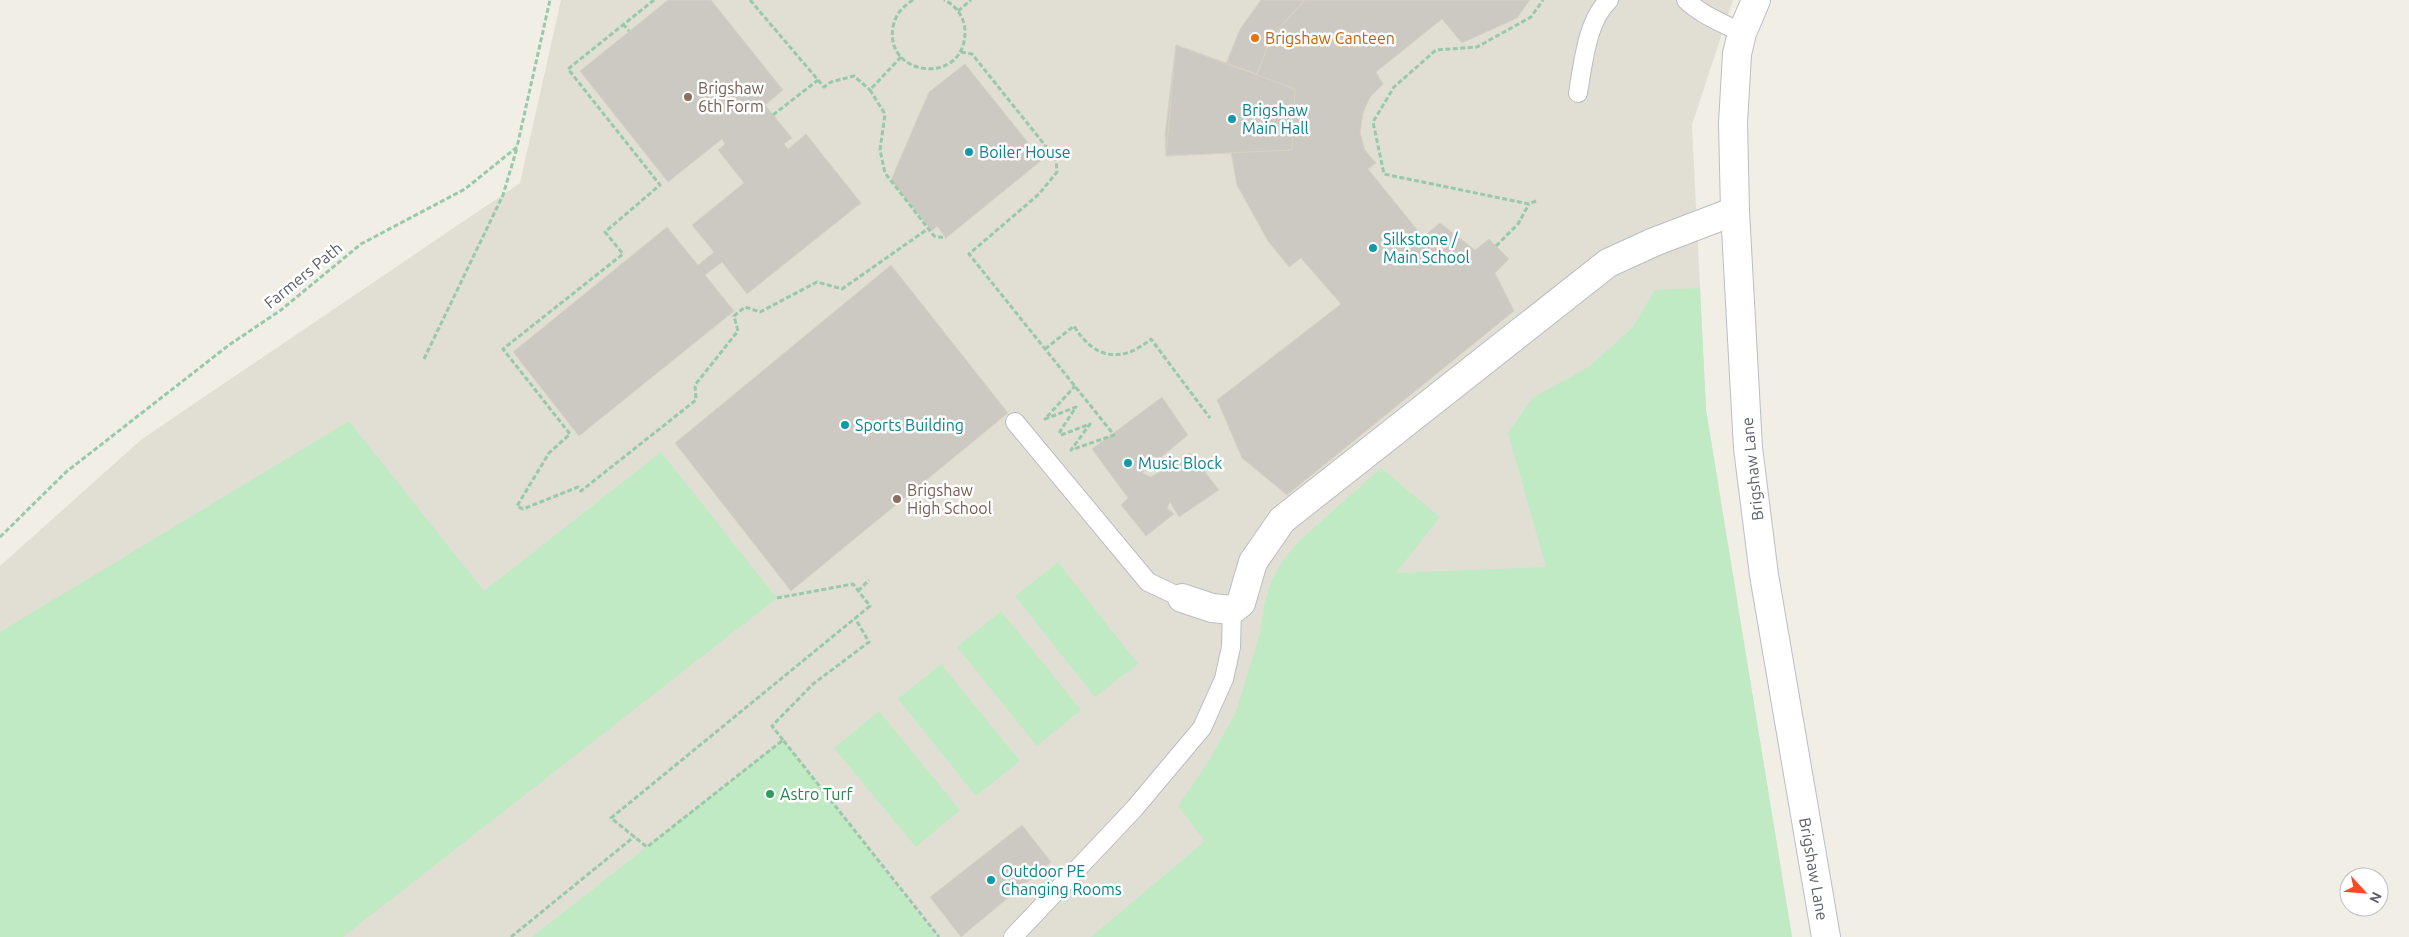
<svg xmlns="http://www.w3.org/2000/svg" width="2409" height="937" font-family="Ubuntu,sans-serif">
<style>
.education{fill:#e1dfd4}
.green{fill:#c0eac4}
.building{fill:#ccc9c2;stroke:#d6d2c3}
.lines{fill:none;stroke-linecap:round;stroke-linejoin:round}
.lane-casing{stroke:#babdc2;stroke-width:20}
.street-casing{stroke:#babdc2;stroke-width:30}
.secondary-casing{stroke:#bbbdc4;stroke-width:30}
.path{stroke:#97c9aa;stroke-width:3;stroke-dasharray:5 2.5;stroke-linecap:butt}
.lane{stroke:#fff;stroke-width:18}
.street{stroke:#fff;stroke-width:28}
.secondary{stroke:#fff;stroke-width:28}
.food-dot{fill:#e8710a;stroke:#fff;stroke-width:2}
.education-dot{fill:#8d6e63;stroke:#fff;stroke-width:2}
.culture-dot{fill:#0f9aa8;stroke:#fff;stroke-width:2}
.leisure-dot{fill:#2e9e5b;stroke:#fff;stroke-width:2}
.labels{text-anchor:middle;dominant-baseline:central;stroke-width:5;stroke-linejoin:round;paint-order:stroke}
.food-label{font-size:16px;fill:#c56008;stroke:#fff;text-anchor:start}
.education-label{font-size:16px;fill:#785e54;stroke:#fff;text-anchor:start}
.culture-label{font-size:16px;fill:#0d838f;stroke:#fff;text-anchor:start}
.street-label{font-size:16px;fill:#5d6067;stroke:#fff}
.leisure-label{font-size:16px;fill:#27864d;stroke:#fff;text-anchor:start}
</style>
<rect width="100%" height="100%" fill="#f1efe5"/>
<!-- education -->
<path class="education" d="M 561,0 L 1733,0 L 1692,125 L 1706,410 L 1792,937 L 0,937 L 0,566 L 142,439 L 520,183 Z"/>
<!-- green -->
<path class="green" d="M 1700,288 L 1706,410 L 1792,937 L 1091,937 L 1205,841 L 1178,806 L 1208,762 L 1236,712 L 1261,630 L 1264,605 L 1271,581 L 1283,560 L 1299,541 L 1381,468 L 1440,517 L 1396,573 L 1546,567 L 1508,433 L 1532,398 L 1590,366 L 1632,328 L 1655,290 Z
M 349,421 L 484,591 L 661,452 L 777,598 L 343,937 L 0,937 L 0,632 Z
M 1058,562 L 1138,664 L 1095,697 L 1015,596 Z
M 1001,611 L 1081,710 L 1037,746 L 957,647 Z
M 941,664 L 1020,761 L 976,796 L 898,699 Z
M 879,711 L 960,810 L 916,847 L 834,748 Z
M 783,740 L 936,937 L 532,937 Z"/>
<!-- building -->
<path class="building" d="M 668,0 L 711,0 L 783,90 L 765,105 L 792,138 L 784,144 L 788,149 L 806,134 L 861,203 L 747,294 L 722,262 L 705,275 L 734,311 L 579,436 L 513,352 L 667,227 L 698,265 L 714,252 L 692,225 L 744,183 L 718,150 L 725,144 L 722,139 L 668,182 L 580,71 Z
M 1261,0 L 1305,0 L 1283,24 L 1267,48 L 1257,74 L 1226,64 L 1240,29 Z
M 1305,0 L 1530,0 L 1517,18 L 1462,43 L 1442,19 L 1376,72 L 1383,84 L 1370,97 L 1363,113 L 1360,133 L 1365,150 L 1376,163 L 1368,169 L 1423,237 L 1440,223 L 1475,250 L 1489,239 L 1509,259 L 1495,273 L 1514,311 L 1287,495 L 1242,458 L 1217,400 L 1341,304 L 1301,258 L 1289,267 L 1268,241 L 1237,185 L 1231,153 L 1166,156 L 1165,134 L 1176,45 L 1257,74 L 1267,48 L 1283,24 Z
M 1176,45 L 1295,89 L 1292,150 L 1166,156 Z
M 965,64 L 1042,160 L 946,238 L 937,226 L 932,231 L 891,180 L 929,92 Z
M 891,265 L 1008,413 L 791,591 L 675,443 Z
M 1162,397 L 1188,435 L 1142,473 L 1151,477 L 1190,453 L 1219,490 L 1179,517 L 1170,502 L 1167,508 L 1174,514 L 1146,536 L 1121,505 L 1128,498 L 1092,449 Z
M 1022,825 L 1051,862 L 961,937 L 930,897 Z"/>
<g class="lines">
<defs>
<path id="lane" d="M 1686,0 C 1701,15 1723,23 1742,33
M 1578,93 C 1583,64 1587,20 1609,0
M 1015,422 L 1148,582 L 1182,598
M 1013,937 L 1134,809 L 1202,728 L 1224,679 L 1231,647 L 1232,610"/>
<path id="street" d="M 1182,598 L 1212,608 L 1232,610 L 1241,603 L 1253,562 L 1282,520 L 1608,263 L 1654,242 L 1735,211"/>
<path id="secondary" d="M 1756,0 L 1742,33 L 1737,54 L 1733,123 L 1735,211 L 1748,448 L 1764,575 L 1826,937"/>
</defs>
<!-- lane casing -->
<use href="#lane" class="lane-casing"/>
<!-- street casing -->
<use href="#street" class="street-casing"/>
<!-- secondary casing -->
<use href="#secondary" class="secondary-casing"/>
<!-- path -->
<path class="path" d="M 654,0 L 568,69 L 660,185 L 605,232 L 623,254 L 503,349 L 570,434 L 549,453 L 517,506 L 523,509 L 578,487 L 581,491 L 696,400 L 695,385 L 738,331 L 734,316 L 745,307 L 760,312 L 817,282 L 842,289 L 929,228
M 750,0 L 824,87 L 831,82 L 854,76 L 870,90
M 913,0 C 903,6 895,15 893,27 C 884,78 967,86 965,30 C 964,17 956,5 944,0
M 958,11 L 971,0
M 623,24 L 629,31
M 961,52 L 972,54 L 1056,159 L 1057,172 L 1039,194 L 969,254 L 1114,435 L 1071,450 L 1090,424 L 1061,435
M 901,57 L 870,90 L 885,114 L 880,150 L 885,173 L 934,236 L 946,238
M 773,115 L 818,80
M 1536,201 L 1529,204 L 1384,174 L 1373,122 L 1394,87 L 1436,50 L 1477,47 L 1531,17 L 1543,0
M 1496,246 L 1518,224 L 1529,204
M 1045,349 L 1074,326 C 1094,359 1121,364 1151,339 L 1210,418
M 424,359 L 503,195 L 517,148
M 1059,433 L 1076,407 L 1045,419 L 1075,386
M 0,537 L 66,472 L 229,345 L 281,310 L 361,244 L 465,189 L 517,147 L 550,0
M 858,591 L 869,580
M 777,598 L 853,584 L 870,606 L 611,818 L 647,847 L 783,740 L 939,937
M 783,740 L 772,726 L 813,684 L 869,642 L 855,618
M 511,937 L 635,836"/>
<!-- lane -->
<use href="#lane" class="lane"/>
<!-- street -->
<use href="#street" class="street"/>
<!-- secondary -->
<use href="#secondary" class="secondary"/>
</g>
<!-- markers -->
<circle class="food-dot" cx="1255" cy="38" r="5"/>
<g class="education-dot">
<circle cx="688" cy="97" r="5"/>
<circle cx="897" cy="499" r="5"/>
</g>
<g class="culture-dot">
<circle cx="1232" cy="119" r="5"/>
<circle cx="969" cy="152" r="5"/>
<circle cx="1373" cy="248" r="5"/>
<circle cx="845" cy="425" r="5"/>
<circle cx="1128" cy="463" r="5"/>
<circle cx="991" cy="880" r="5"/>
</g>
<circle class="leisure-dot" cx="770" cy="794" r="5"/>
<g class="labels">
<!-- food labels -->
<g class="food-label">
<text x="1265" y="38">Brigshaw Canteen</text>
</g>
<!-- education labels -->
<g class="education-label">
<text x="698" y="88">Brigshaw<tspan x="698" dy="18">6th Form</tspan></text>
<text x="907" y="490">Brigshaw<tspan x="907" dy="18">High School</tspan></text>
</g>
<!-- culture labels -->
<g class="culture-label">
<text x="1242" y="110">Brigshaw<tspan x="1242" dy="18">Main Hall</tspan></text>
<text x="979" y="152">Boiler House</text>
<text x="1383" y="239">Silkstone /<tspan x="1383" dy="18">Main School</tspan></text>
<text x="855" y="425">Sports Building</text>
<text x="1138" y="463">Music Block</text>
<text x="1001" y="871">Outdoor PE<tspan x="1001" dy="18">Changing Rooms</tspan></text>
</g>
<!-- street labels -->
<g class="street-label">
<text transform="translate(303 275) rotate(-39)">Farmers Path</text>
<text transform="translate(1752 469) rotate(-96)">Brigshaw Lane</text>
<text transform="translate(1814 869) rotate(80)">Brigshaw Lane</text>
</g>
<!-- leisure labels -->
<g class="leisure-label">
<text x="780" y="794">Astro Turf</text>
</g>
</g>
<!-- north arrow -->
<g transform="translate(2364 892) rotate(116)"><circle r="24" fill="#ffffff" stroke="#bebfc2"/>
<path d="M0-4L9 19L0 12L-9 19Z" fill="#f84a24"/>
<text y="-8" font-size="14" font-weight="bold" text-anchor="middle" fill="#5d6067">N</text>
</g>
</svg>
